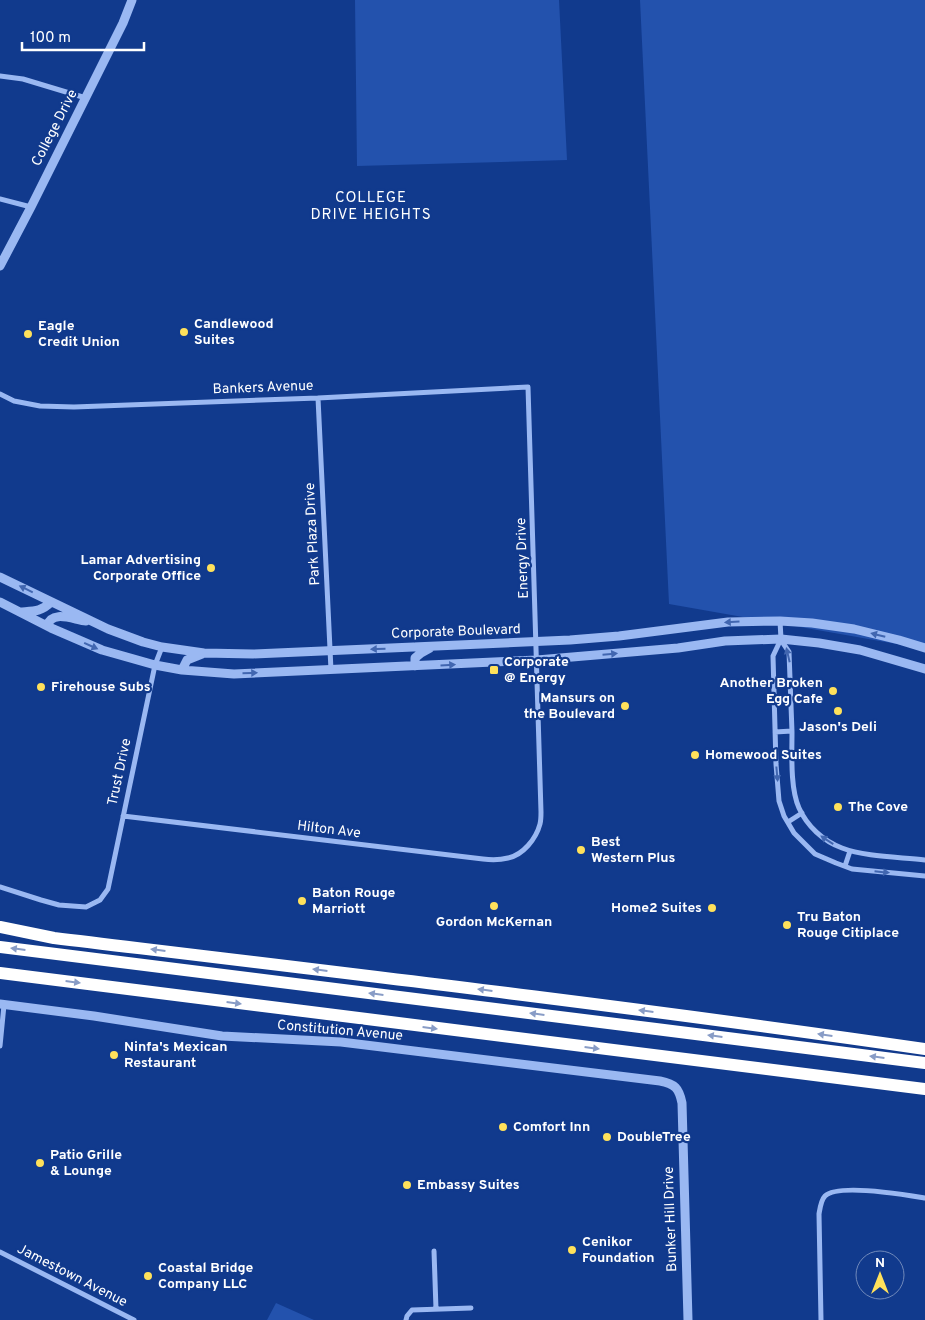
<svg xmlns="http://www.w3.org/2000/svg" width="925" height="1320" font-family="Overpass,sans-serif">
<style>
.green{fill:#2352ad}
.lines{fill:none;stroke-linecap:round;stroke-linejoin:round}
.minor{stroke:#9ab8f2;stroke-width:5}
.tertiary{stroke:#9ab8f2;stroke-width:9}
.motorway{stroke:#fff;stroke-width:12}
.oneway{fill:#4166b0}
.oneway2{fill:#889cc6}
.poi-dot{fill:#ffe15b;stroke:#113a8d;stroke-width:2}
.labels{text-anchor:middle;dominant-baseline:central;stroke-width:4.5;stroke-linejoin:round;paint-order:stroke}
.street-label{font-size:14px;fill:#fff;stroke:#113a8d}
.poi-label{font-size:14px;font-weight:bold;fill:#fff;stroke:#113a8d;text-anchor:start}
.neighbourhood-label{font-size:15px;letter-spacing:1px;fill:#fff;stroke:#113a8d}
</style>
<rect width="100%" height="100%" fill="#113a8d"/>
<!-- green -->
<path class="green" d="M 355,0 L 559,0 L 567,160 L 357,166 Z
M 640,0 L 925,0 L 925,649 L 669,604 Z
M 276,1303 L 314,1320 L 267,1320 Z"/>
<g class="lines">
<!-- minor -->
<path class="minor" d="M 0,76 L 23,79 L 86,98
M 0,199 L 31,207
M 0,394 L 14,401 L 40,406 L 74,407 L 318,398 L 528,387 L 541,812 C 541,816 541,820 540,824 C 536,839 523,855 508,858 C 500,860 491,860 483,859 L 123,816
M 318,398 L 331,670
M 780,621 L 781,639 L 773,656 L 776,764 L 779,801 L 784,816 L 794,833 L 815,854 L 836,863 L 852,869 L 925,876
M 781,640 L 789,652 C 790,679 791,705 792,732 C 792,754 790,788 799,808 C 807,826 823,841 842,848 C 865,857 900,857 925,860
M 775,732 L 792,731
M 788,822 L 802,813
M 845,866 L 850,851
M 0,887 L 41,900 L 59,905 L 86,907 L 100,900 L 108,889 L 155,665 L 162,647
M 0,1046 L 4,1005
M 434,1251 L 436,1309
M 0,1252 L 134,1320
M 406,1320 L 407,1316 L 412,1310 L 471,1308
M 821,1320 L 819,1214 C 820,1208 821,1200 825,1196 C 838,1183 907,1195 925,1198"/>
<!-- tertiary -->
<path class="tertiary" d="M 0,266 L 31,207 L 123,23 L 132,0
M 0,577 L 108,629 L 143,642 L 162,647 L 204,653 L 253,654 L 570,640 L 619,636 L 728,622 L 780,621 L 812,623 L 854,629 L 899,640 L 925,648
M 0,602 L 51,628 L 102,650 L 155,665 L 182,670 L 234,674 L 537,660 L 678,648 L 725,641 L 781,639 L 819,643 L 860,650 L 925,669
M 20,612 C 34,611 41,612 51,602
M 47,626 C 52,609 74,620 86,621
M 415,666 L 415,658 L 421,653 L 430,648
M 182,670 L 187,660 L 202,654
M 0,1004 L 94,1016 L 222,1036 L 341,1042 L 660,1081 C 675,1084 679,1088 682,1103 L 688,1320"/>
<!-- motorway -->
<path class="motorway" d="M 0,927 L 54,938 C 345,973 635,1007 925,1049
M 0,947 L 656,1029 L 925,1063
M 0,973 L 925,1089"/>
</g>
<!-- one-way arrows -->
<defs><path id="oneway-solid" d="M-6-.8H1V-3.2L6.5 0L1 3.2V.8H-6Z" transform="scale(1.25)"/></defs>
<g class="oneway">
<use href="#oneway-solid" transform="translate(26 589) rotate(-154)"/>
<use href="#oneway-solid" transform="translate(732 622) rotate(177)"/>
<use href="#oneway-solid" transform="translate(878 635) rotate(-166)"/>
<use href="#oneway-solid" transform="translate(91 646) rotate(24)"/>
<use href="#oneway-solid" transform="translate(378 649) rotate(178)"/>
<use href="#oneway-solid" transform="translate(610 654) rotate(-5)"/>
<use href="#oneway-solid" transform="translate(788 655) rotate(-103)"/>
<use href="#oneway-solid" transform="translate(448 665) rotate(-3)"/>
<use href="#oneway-solid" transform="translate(250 673) rotate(-2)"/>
<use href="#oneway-solid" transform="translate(777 774) rotate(85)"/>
<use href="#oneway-solid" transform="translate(827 840) rotate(-147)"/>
<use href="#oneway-solid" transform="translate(882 872) rotate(6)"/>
</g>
<g class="oneway2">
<use href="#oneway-solid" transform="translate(18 949) rotate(-173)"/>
<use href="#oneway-solid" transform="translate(158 950) rotate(-173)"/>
<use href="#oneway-solid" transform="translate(320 970) rotate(-173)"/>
<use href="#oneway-solid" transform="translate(73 982) rotate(7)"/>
<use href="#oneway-solid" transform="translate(485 990) rotate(-173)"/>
<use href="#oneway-solid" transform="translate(376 994) rotate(-173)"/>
<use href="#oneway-solid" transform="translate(234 1003) rotate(7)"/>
<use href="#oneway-solid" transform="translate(646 1011) rotate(-173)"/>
<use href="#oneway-solid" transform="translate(537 1014) rotate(-173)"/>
<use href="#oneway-solid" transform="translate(430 1028) rotate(7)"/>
<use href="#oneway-solid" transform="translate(825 1035) rotate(-172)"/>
<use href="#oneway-solid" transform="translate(715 1036) rotate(-173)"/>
<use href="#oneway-solid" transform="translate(592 1048) rotate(7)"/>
<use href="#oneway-solid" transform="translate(877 1057) rotate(-173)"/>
</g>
<!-- markers -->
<g class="poi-dot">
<circle cx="184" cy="332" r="5"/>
<circle cx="28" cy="334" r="5"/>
<circle cx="211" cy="568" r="5"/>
<rect x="489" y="665" width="10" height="10" rx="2.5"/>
<circle cx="41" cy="687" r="5"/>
<circle cx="833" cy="691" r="5"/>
<circle cx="625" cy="706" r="5"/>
<circle cx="838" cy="711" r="5"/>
<circle cx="695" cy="755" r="5"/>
<circle cx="838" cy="807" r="5"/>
<circle cx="581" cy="850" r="5"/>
<circle cx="302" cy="901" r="5"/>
<circle cx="494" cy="906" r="5"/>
<circle cx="712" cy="908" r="5"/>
<circle cx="787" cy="925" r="5"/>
<circle cx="114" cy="1055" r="5"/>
<circle cx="503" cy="1127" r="5"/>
<circle cx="607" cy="1137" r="5"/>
<circle cx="40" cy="1163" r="5"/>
<circle cx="407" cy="1185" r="5"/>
<circle cx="572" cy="1250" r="5"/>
<circle cx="148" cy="1276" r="5"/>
</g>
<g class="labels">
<!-- street labels -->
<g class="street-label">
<text transform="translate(55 128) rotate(-63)">College Drive</text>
<text transform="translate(263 388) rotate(-2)">Bankers Avenue</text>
<text transform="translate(313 534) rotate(-93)">Park Plaza Drive</text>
<text transform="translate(523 558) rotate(-92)">Energy Drive</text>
<text transform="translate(456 632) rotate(-2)">Corporate Boulevard</text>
<text transform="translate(120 772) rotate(-78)">Trust Drive</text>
<text transform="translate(329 830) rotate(7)">Hilton Ave</text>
<text transform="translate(340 1031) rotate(5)">Constitution Avenue</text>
<text transform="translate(671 1219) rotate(-92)">Bunker Hill Drive</text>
<text transform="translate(72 1276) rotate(27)">Jamestown Avenue</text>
</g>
<!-- poi labels -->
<g class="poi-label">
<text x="194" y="324">Candlewood<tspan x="194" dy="16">Suites</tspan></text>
<text x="38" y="326">Eagle<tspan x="38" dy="16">Credit Union</tspan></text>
<text x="201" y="560" text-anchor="end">Lamar Advertising<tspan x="201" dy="16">Corporate Office</tspan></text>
<text x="504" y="662">Corporate<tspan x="504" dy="16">@ Energy</tspan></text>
<text x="823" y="683" text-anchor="end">Another Broken<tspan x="823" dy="16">Egg Cafe</tspan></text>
<text x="51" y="687">Firehouse Subs</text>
<text x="615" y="698" text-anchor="end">Mansurs on<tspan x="615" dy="16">the Boulevard</tspan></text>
<text x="838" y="727" text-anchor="middle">Jason's Deli</text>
<text x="705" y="755">Homewood Suites</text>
<text x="848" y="807">The Cove</text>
<text x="591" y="842">Best<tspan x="591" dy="16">Western Plus</tspan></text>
<text x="312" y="893">Baton Rouge<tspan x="312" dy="16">Marriott</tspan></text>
<text x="702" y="908" text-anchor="end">Home2 Suites</text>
<text x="797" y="917">Tru Baton<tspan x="797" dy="16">Rouge Citiplace</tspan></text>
<text x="494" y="922" text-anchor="middle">Gordon McKernan</text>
<text x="124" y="1047">Ninfa's Mexican<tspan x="124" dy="16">Restaurant</tspan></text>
<text x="513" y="1127">Comfort Inn</text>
<text x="617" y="1137">DoubleTree</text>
<text x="50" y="1155">Patio Grille<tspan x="50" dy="16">&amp; Lounge</tspan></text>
<text x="417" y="1185">Embassy Suites</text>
<text x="582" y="1242">Cenikor<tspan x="582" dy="16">Foundation</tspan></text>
<text x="158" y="1268">Coastal Bridge<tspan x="158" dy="16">Company LLC</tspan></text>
</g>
<!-- neighbourhood labels -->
<g class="neighbourhood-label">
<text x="371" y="198">COLLEGE<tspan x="371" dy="17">DRIVE HEIGHTS</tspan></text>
</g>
</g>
<!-- north arrow -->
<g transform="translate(880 1275)"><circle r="24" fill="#113a8d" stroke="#7089bb"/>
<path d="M0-4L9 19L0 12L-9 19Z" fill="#ffe15b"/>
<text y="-8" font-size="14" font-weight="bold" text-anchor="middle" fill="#ffffff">N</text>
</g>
<!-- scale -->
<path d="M22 42v8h122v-8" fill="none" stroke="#ffffff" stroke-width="2.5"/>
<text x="30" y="42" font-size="15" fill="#ffffff" stroke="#113a8d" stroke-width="4" paint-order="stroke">100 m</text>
</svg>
